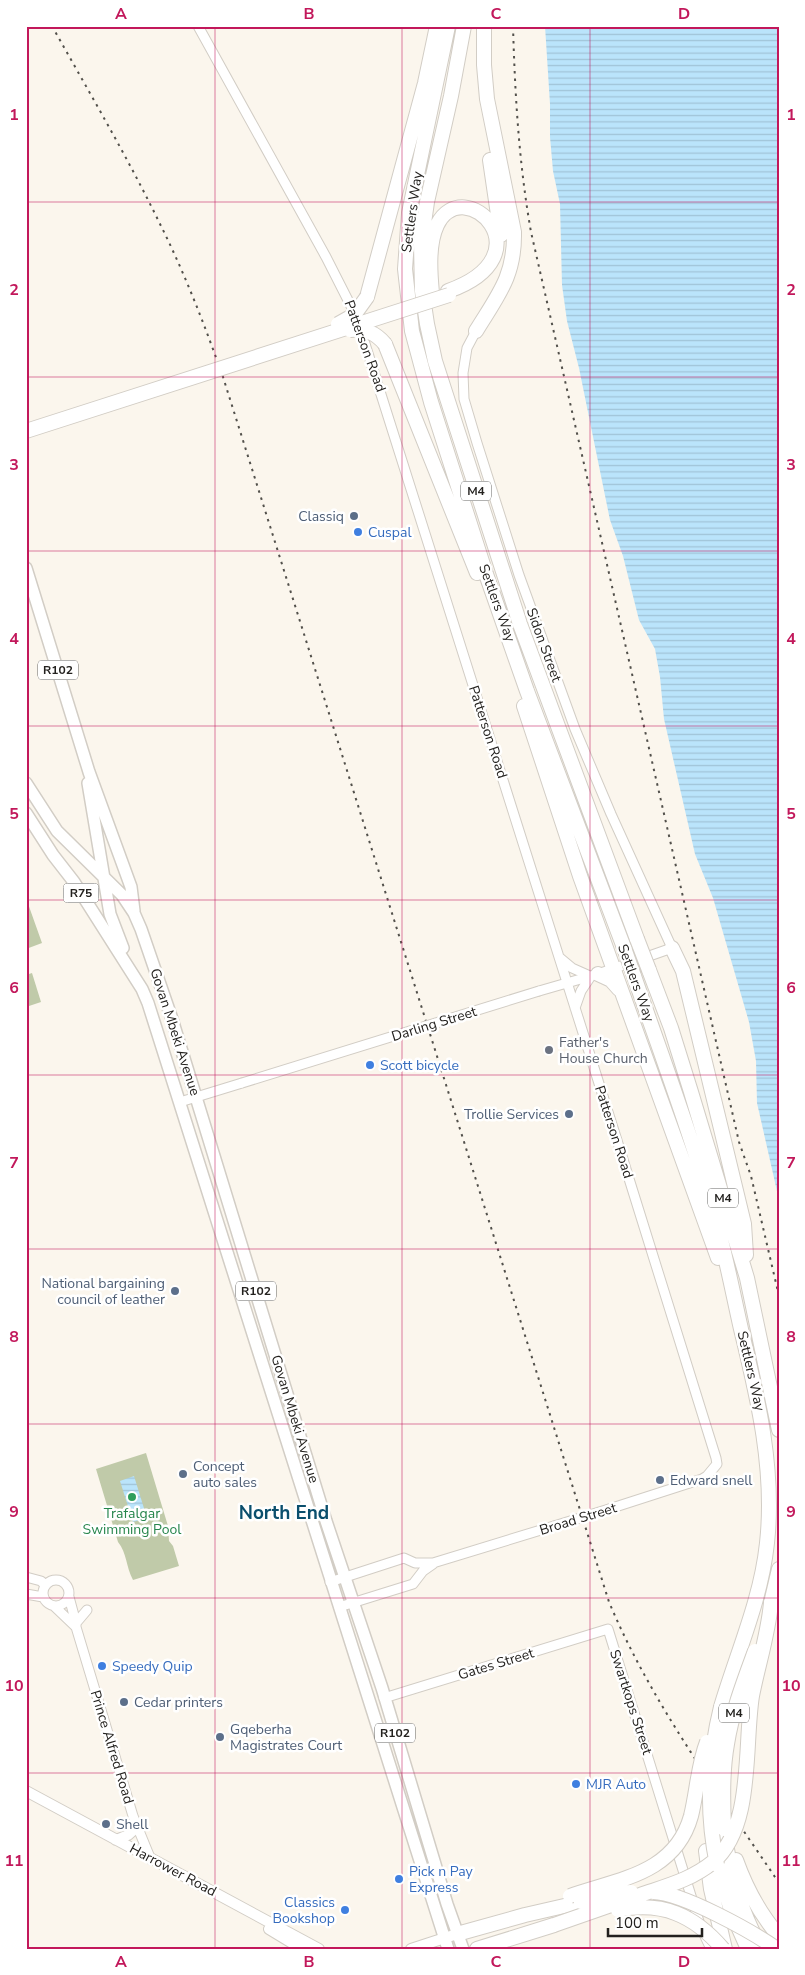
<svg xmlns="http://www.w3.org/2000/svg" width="805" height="1975" font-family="'Nunito Sans',sans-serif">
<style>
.park{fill:#c0caa9}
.water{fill:url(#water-rules)}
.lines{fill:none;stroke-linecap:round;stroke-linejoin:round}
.tertiary-casing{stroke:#d2cdc5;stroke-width:11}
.secondary-casing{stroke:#d2cdc5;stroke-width:12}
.primary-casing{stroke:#d2cdc5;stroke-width:14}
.motorway-casing{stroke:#d2cdc5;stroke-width:16}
.tertiary{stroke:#fff;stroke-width:9}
.secondary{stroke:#fff;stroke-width:10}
.primary{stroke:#fff;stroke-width:11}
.motorway{stroke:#fff;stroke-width:14}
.rail{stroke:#52504b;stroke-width:2;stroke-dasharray:2.5 5;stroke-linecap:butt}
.tertiary-bridge-casing{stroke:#d2cdc5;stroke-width:11;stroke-linecap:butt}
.motorway-bridge-casing{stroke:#d2cdc5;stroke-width:16;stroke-linecap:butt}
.tertiary-bridge{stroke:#fff;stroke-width:9}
.motorway-bridge{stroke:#fff;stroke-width:14}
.grid{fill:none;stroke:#c2185b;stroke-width:1;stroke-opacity:0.55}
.service-dot{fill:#5c6f8a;stroke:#fff;stroke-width:2}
.shop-dot{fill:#3f7fe0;stroke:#fff;stroke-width:2}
.worship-dot{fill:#6b7280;stroke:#fff;stroke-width:2}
.leisure-dot{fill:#2e9e5b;stroke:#fff;stroke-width:2}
.labels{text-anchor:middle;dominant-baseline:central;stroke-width:5;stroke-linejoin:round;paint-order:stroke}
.shield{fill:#fff;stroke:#656462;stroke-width:1}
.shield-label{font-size:12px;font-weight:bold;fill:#23211e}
.street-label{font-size:14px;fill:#23211e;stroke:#fff}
.service-label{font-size:14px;fill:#4e5e75;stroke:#fff;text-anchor:start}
.shop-label{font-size:14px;fill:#366cbe;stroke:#fff;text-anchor:start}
.worship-label{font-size:14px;fill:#5b616d;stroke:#fff;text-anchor:start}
.leisure-label{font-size:14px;fill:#27864d;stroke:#fff}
.district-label{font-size:19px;font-weight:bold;fill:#0b4f6d;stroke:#fff}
.neatline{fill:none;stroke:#c2185b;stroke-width:2}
.grid-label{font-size:16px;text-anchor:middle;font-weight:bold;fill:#c2185b}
</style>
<defs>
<pattern id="water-rules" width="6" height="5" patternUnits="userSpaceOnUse" patternTransform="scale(1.25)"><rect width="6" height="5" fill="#bae4fb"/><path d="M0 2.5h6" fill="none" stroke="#a0c3d7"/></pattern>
</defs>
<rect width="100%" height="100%" fill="#fbf6ed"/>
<!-- park -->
<path class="park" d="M 26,898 L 42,943 L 26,949 Z
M 32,973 L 41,1002 L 26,1007 L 26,975 Z
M 146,1453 L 168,1526 L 169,1541 L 173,1546 L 179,1566 L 133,1580 C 126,1567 127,1553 118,1542 L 96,1469 Z"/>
<!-- water -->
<path class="water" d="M 545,26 L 779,26 L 779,1200 L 757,1103 L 756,1061 L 749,1022 L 713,898 L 695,854 L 664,719 L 660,677 L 655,649 L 639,620 L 623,556 L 610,520 L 579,368 L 567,321 L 562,285 L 560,204 L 553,171 L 550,137 L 550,104 Z
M 134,1476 L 147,1518 L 133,1522 L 120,1481 Z"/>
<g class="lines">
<defs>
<path id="tertiary" d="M 198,26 L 326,257 L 356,316
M 360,328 L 621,1153 L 716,1458 L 717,1464 L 707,1476 L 702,1479 L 609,1509
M 476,331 L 467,348 L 463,373 L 464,399 L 477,443 L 519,575 L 575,729 L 611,814 L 672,948 L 598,974 L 539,991
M 560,958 L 572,968 L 590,976
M 575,1008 L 581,991 L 591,976
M 180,1102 L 242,1083
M 26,1577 L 41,1581 L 45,1585
M43 1593a13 13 0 1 1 26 0a13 13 0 1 1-26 0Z
M 330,1582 L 404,1558 L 415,1563 L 433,1563 L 554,1526
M 26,1594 L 43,1597
M 69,1597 L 76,1623 L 76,1627 L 133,1816 L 151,1860
M 54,1606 L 76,1627
M 339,1607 L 413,1584 L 423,1571 L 433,1564
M 76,1623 L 87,1610
M 384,1698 L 608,1629 L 701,1928 L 711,1949"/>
<path id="secondary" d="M 26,1791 L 319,1949
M 116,1840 L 128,1835 L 137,1827
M 269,1929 L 302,1949
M 411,1949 L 457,1934"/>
<path id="primary" d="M 26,568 L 89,772 L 131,887 L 134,911
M 26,783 L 57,831 L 122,895 L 134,913 L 141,929 L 172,1019 L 326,1521 L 382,1688 L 447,1904 L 463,1949
M 88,783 L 110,914 L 123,948
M 26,813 L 53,855 L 74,882 L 142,989 L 148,1003 L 448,1949"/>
<path id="motorway" d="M 448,26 L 409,213 L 405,269 L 412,331 L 431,402 L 486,574 L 527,691 L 623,945
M 464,26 L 451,96 L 427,202 L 421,244 L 422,291 L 427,324 L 435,361 L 520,624 L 637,939
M 490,160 L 501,235
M 432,293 C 430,272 428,244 437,225 C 464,171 550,255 448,291
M 367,297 L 425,83 L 437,26
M 476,331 C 498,295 515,276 514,232 L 487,99 L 484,65 L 484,26
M 385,344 L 477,573
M 524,706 L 580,876 L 718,1258
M 672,948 L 683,971 L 744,1224 L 746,1255
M 649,970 L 671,1028 L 691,1092 L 747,1278 L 779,1430
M 598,974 L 611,980 L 619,989
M 634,976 C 664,1062 696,1148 720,1236 C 728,1267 734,1298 741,1329 C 758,1399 775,1470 767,1543 C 761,1600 737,1653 721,1707
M 771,1603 L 779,1569
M 725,1837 C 731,1877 741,1914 762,1949
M 706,1851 L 711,1889 L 725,1949
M 736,1860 C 746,1888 760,1914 779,1936
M 718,1868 L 732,1913 L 748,1949
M 457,1934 L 525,1915 L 573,1904
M 477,1949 L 554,1925"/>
</defs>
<!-- tertiary casing -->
<use href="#tertiary" class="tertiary-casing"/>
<!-- secondary casing -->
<use href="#secondary" class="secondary-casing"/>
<!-- primary casing -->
<use href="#primary" class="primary-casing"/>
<!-- motorway casing -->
<use href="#motorway" class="motorway-casing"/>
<!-- tertiary -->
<use href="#tertiary" class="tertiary"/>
<!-- secondary -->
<use href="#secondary" class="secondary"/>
<!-- primary -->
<use href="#primary" class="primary"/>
<!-- motorway -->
<use href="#motorway" class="motorway"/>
<!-- rail -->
<path class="rail" d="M 52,26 C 89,92 128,158 161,226 C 185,274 205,326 223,377 L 609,1602 C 652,1704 718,1792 779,1883
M 513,26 C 515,96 519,164 531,232 L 739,1142 L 751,1176 L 779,1296"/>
<defs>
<path id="tertiary-bridge" d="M 242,1083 L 539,991
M 554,1526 L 609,1509"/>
<path id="motorway-bridge" d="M 338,324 L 354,315 L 367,297
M 350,330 C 365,329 375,332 385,344
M 26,431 L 449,295
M 637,939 L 649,970
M 623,945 L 634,976
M 724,1829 C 723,1801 722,1772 727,1744 C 732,1712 744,1681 755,1651
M 717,1865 C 706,1812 708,1760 721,1707
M 653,1892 C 683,1893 751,1931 777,1949
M 570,1896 C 618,1879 675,1874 691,1816 C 697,1792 698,1765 707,1742
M 581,1902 L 612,1894 L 631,1892
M 618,1910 C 662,1901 694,1915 723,1949
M 554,1925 C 583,1915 611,1905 640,1895 C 666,1886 691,1880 713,1862 C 754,1827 744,1746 752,1696 C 758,1665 768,1635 771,1603"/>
</defs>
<!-- tertiary-bridge casing -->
<use href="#tertiary-bridge" class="tertiary-bridge-casing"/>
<!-- motorway-bridge casing -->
<use href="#motorway-bridge" class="motorway-bridge-casing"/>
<!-- tertiary-bridge -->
<use href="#tertiary-bridge" class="tertiary-bridge"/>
<!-- motorway-bridge -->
<use href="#motorway-bridge" class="motorway-bridge"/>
</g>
<!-- grid -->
<path class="grid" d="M 215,26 L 215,1949M 402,26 L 402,1949M 590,26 L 590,1949M 26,202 L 779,202M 26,377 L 779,377M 26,551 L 779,551M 26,726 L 779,726M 26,900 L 779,900M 26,1075 L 779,1075M 26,1249 L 779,1249M 26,1424 L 779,1424M 26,1598 L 779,1598M 26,1773 L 779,1773"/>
<!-- markers -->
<g class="service-dot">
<circle cx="354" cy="516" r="5"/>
<circle cx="569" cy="1114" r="5"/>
<circle cx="175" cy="1291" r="5"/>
<circle cx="183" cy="1474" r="5"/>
<circle cx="660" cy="1480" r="5"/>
<circle cx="124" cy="1702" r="5"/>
<circle cx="220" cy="1737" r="5"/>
<circle cx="106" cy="1824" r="5"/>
</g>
<g class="shop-dot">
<circle cx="358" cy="532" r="5"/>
<circle cx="370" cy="1065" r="5"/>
<circle cx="102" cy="1666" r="5"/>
<circle cx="576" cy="1784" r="5"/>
<circle cx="399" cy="1879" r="5"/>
<circle cx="345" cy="1910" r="5"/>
</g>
<circle class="worship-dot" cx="549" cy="1050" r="5"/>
<circle class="leisure-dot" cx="132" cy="1497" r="5"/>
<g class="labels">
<!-- shield labels -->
<g class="shield">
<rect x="461" y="481.5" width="30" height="19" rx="4"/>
<rect x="38" y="660.5" width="40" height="19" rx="4"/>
<rect x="63.5" y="883.5" width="35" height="19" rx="4"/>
<rect x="708" y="1188.5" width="30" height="19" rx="4"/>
<rect x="236" y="1281.5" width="40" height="19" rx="4"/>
<rect x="719" y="1703.5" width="30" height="19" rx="4"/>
<rect x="375" y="1723.5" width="40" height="19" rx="4"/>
</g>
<g class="shield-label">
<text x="476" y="491">M4</text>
<text x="58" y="670">R102</text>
<text x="81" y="893">R75</text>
<text x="723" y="1198">M4</text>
<text x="256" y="1291">R102</text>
<text x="734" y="1713">M4</text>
<text x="395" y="1733">R102</text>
</g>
<!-- street labels -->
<g class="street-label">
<text transform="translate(412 212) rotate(-82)">Settlers Way</text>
<text transform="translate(365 346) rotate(70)">Patterson Road</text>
<text transform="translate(497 603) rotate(70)">Settlers Way</text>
<text transform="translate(544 645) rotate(70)">Sidon Street</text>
<text transform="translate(488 732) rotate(72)">Patterson Road</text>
<text transform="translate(636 983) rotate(70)">Settlers Way</text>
<text transform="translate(434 1024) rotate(-17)">Darling Street</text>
<text transform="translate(175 1032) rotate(72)">Govan Mbeki Avenue</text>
<text transform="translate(614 1132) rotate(72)">Patterson Road</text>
<text transform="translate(751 1371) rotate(77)">Settlers Way</text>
<text transform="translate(295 1419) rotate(73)">Govan Mbeki Avenue</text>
<text transform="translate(578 1519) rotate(-17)">Broad Street</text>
<text transform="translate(496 1664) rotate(-17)">Gates Street</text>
<text transform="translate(631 1702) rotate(72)">Swartkops Street</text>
<text transform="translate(112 1747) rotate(73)">Prince Alfred Road</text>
<text transform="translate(173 1870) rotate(28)">Harrower Road</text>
</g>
<!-- service labels -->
<g class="service-label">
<text x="344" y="516" text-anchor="end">Classiq</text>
<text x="559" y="1114" text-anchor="end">Trollie Services</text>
<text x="165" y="1283" text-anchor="end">National bargaining<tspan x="165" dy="16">council of leather</tspan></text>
<text x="193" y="1466">Concept<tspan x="193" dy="16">auto sales</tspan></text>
<text x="670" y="1480">Edward snell</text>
<text x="134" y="1702">Cedar printers</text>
<text x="230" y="1729">Gqeberha<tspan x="230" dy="16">Magistrates Court</tspan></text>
<text x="116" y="1824">Shell</text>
</g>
<!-- shop labels -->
<g class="shop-label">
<text x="368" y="532">Cuspal</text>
<text x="380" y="1065">Scott bicycle</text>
<text x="112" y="1666">Speedy Quip</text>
<text x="586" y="1784">MJR Auto</text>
<text x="409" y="1871">Pick n Pay<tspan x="409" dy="16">Express</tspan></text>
<text x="335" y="1902" text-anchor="end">Classics<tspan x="335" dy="16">Bookshop</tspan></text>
</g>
<!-- worship labels -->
<g class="worship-label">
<text x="559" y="1042">Father's<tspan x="559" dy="16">House Church</tspan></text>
</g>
<!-- leisure labels -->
<g class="leisure-label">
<text x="132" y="1513">Trafalgar<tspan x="132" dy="16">Swimming Pool</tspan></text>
</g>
<!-- district labels -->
<g class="district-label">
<text x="284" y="1513">North End</text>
</g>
</g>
<!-- border -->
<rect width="805" height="1975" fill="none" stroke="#ffffff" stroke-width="55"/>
<!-- scale -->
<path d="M608 1928v8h94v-8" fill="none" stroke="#23211e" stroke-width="2.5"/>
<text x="615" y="1928" font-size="15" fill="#23211e" stroke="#ffffff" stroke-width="4" paint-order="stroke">100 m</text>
<rect x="28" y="28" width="750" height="1920" class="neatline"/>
<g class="grid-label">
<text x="121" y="19">A</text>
<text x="309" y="19">B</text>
<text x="496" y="19">C</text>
<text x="684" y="19">D</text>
<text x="14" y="120">1</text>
<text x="791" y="120">1</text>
<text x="14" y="295">2</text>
<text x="791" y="295">2</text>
<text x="14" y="470">3</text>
<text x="791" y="470">3</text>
<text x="14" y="644">4</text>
<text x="791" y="644">4</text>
<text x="14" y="819">5</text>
<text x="791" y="819">5</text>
<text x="14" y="993">6</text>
<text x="791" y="993">6</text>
<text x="14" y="1168">7</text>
<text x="791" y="1168">7</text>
<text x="14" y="1342">8</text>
<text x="791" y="1342">8</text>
<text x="14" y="1517">9</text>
<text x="791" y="1517">9</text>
<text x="14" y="1691">10</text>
<text x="791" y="1691">10</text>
<text x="14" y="1866">11</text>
<text x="791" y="1866">11</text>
<text x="121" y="1967">A</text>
<text x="309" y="1967">B</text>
<text x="496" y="1967">C</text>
<text x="684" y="1967">D</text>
</g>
</svg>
